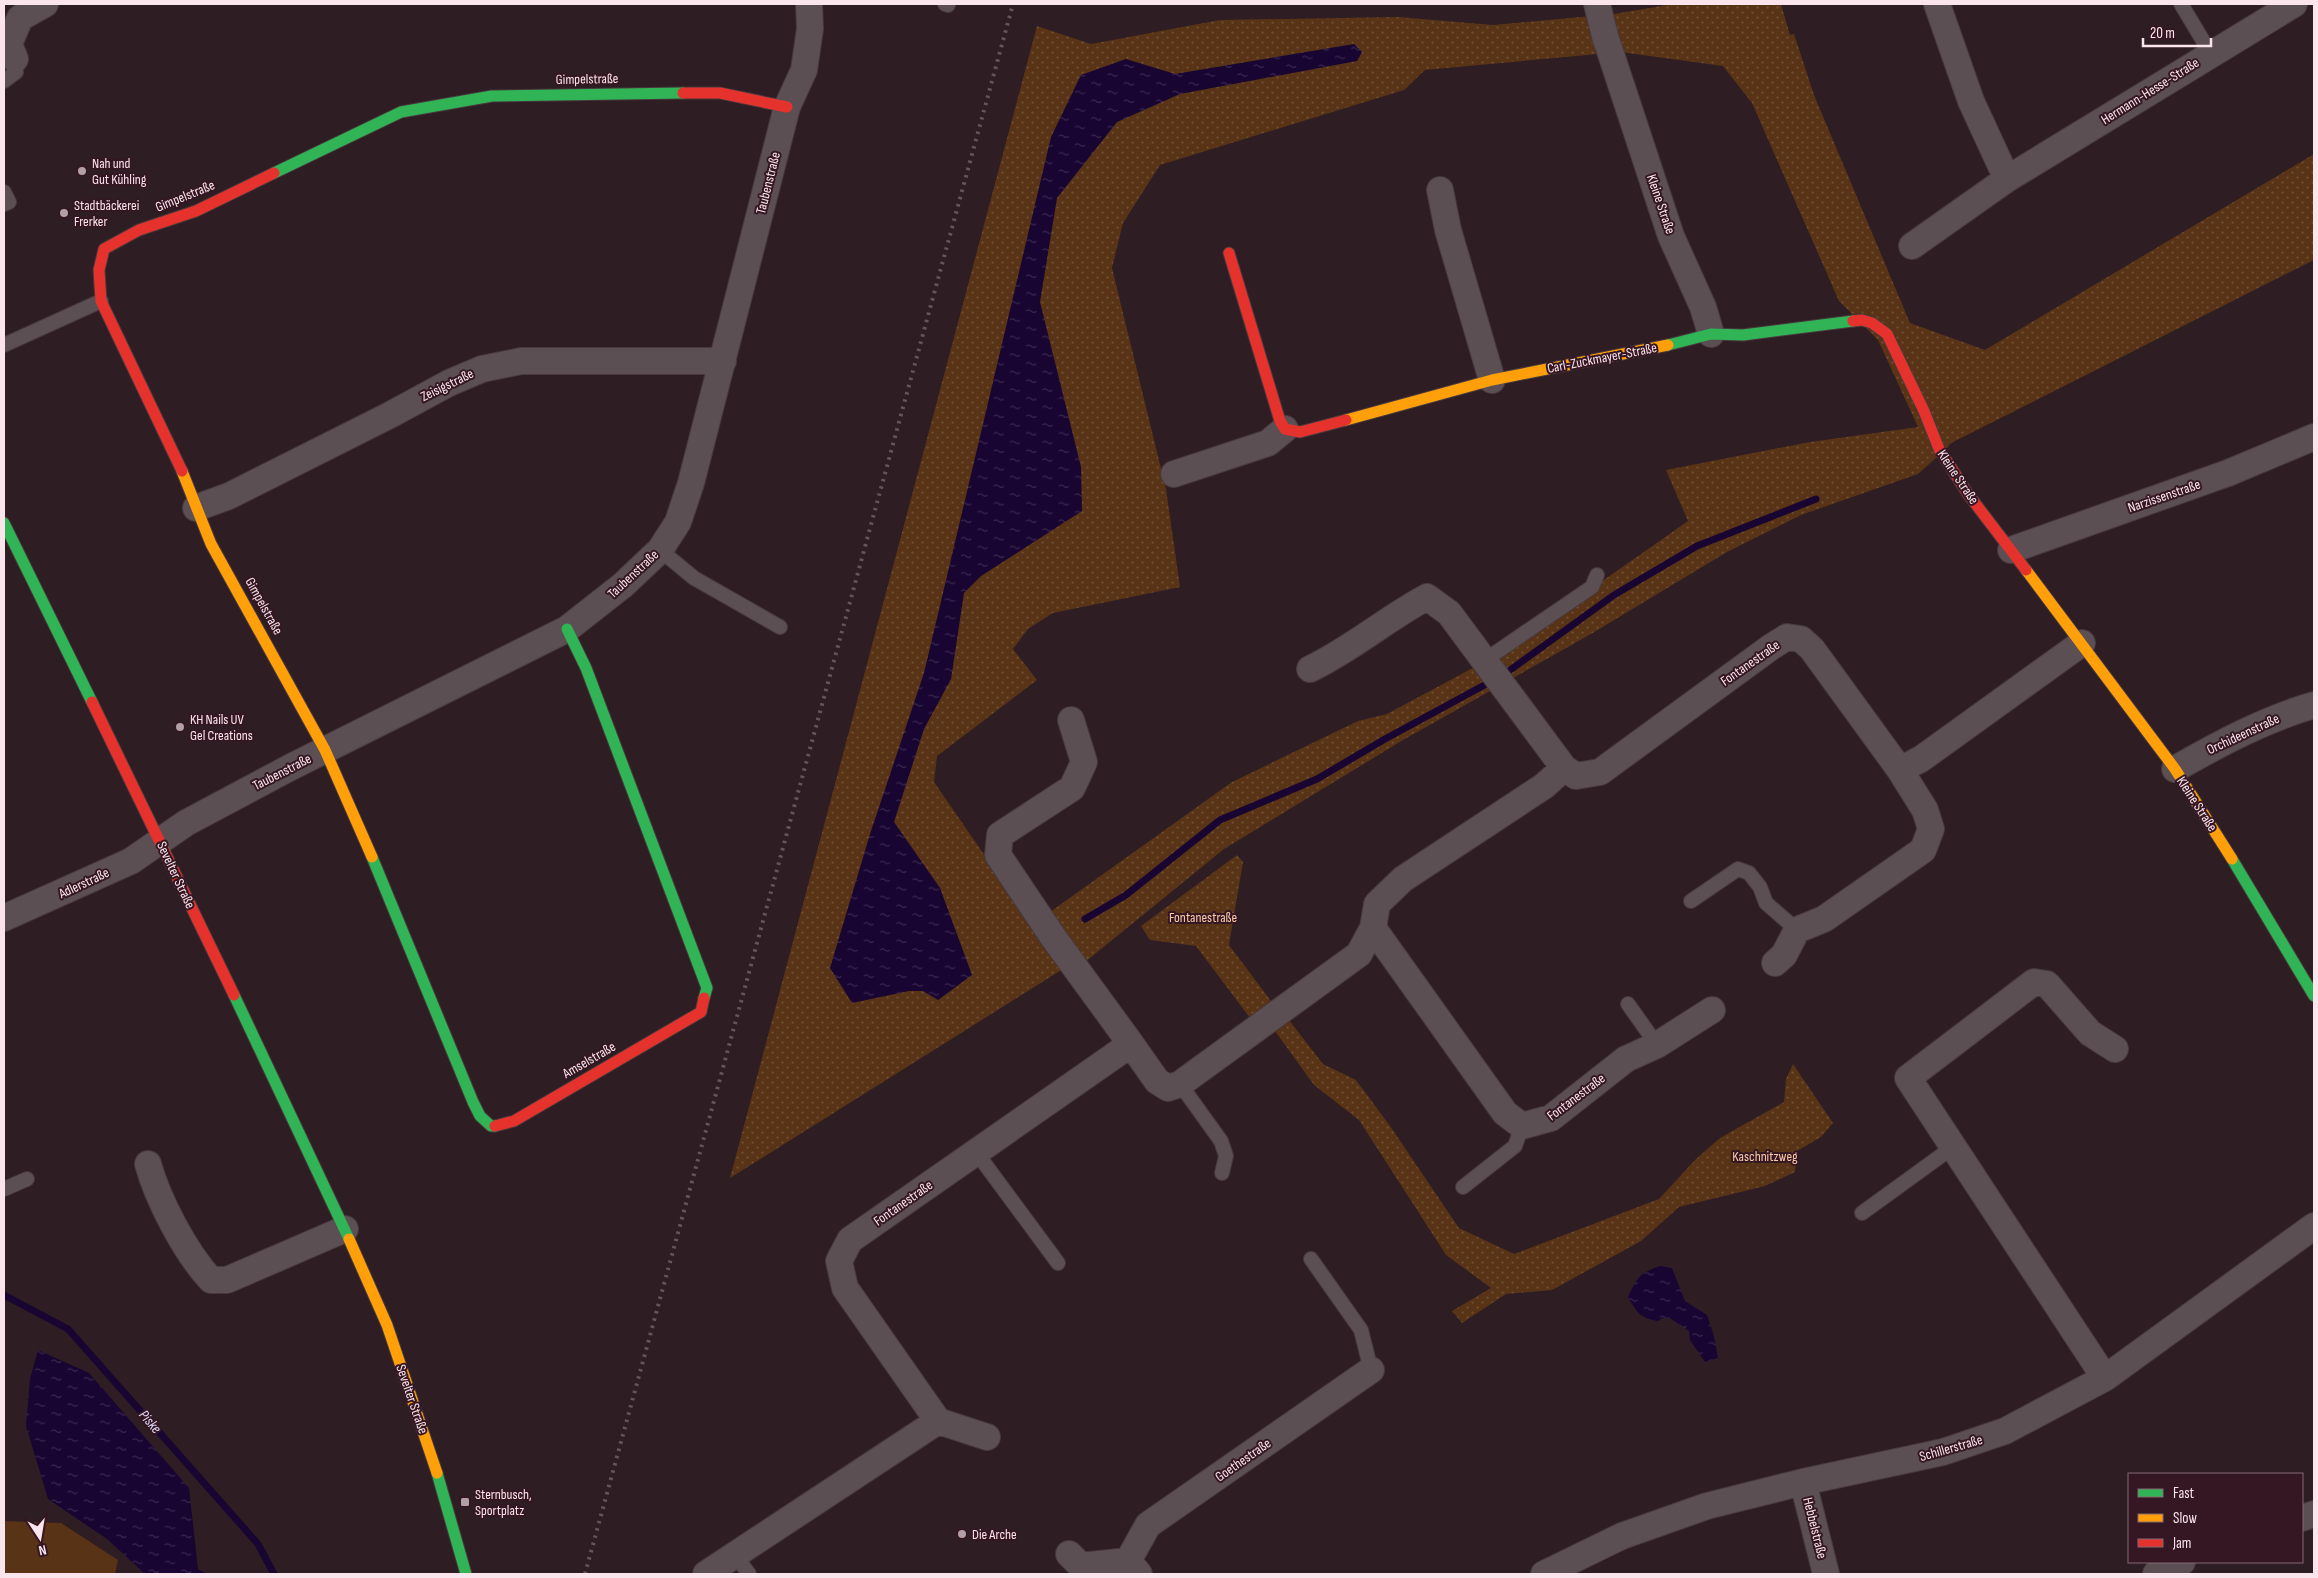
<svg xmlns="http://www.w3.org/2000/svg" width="2318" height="1578" font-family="'Sofia Sans Condensed',sans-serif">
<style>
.grass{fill:#583315}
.park{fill:url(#park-dots)}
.water{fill:url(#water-ripples)}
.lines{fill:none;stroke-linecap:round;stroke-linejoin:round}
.stream{stroke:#180532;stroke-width:7}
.lane-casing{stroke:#47393d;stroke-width:16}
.street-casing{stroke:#47393d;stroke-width:28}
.fast-casing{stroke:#47393d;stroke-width:13}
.slow-casing{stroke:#47393d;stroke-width:13}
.jam-casing{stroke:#47393d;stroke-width:13}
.lane{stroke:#5b4f53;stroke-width:14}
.street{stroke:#5b4f53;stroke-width:26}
.fast{stroke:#30b455;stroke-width:11}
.slow{stroke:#ff9f0a;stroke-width:11}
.jam{stroke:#e5322d;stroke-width:11}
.rail{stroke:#63565a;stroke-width:4;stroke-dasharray:2.5 5;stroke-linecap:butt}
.poi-dot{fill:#b39fa6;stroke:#341722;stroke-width:2}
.labels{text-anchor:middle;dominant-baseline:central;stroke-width:4;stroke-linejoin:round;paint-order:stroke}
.street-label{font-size:14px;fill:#fbe5ec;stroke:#341722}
.poi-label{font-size:14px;fill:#fbe5ec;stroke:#341722;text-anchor:start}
.park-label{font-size:14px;fill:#fdcda9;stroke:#341722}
.water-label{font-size:15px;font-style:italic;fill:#dcd5f8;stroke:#341722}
</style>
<defs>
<pattern id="park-dots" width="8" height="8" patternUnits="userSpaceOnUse" patternTransform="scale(1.25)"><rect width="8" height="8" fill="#583315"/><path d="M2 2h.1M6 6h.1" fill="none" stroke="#715037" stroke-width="1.8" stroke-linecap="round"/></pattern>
<pattern id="water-ripples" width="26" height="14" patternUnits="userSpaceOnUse" patternTransform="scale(1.25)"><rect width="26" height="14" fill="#180532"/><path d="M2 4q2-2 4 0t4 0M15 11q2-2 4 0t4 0" fill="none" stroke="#3a2950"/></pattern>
</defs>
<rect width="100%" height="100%" fill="#2e1d23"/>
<!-- grass -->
<path class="grass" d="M 4,1521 L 61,1523 L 118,1560 L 115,1574 L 4,1574 Z"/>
<!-- park -->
<path class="park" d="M 1673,4 L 1781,4 L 1790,35 L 1794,34 L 1814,95 L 1910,323 L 1985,350 L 2314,154 L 2314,260 L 1951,443 L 1946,449 L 1918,474 L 1801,515 L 1727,552 L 1591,634 L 1403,740 L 1224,849 L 1084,963 L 1050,912 L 1232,782 L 1358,721 L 1387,714 L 1497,655 L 1688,521 L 1666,470 L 1810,442 L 1918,427 L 1878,340 L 1839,301 L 1752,103 L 1723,66 L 1620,52 L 1425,70 L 1404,90 L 1160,165 L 1123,223 L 1112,268 L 1166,489 L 1180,587 L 1053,613 L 1028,629 L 1013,649 L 1037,680 L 937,756 L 934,782 L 1063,969 L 730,1178 L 1037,26 L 1091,44 L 1220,20 L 1398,17 L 1493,25 L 1614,14 Z
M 1237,855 L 1243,862 L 1229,945 L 1271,1001 L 1250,1018 L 1196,946 L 1150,940 L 1141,926 Z
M 1282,1011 L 1323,1064 L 1356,1080 L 1390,1126 L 1459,1228 L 1514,1254 L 1659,1199 L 1696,1159 L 1720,1138 L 1784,1102 L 1786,1079 L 1793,1064 L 1833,1123 L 1821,1137 L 1797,1151 L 1795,1172 L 1765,1186 L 1679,1207 L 1641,1241 L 1552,1290 L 1506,1294 L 1462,1323 L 1452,1311 L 1491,1288 L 1446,1255 L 1359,1120 L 1314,1085 L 1270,1024 Z"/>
<!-- water -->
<path class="water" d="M 1354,44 L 1362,52 L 1357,61 L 1180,94 L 1117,122 L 1057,198 L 1040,302 L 1081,467 L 1082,511 L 981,576 L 964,593 L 951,679 L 924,729 L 894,822 L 940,888 L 972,975 L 938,1000 L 923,991 L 909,991 L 852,1003 L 830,968 L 870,834 L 924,673 L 1051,137 L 1081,75 L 1126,59 L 1175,74 Z
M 1660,1266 L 1672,1268 L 1685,1301 L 1707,1315 L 1714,1336 L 1718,1358 L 1705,1362 L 1690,1340 L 1689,1331 L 1671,1319 L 1663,1318 L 1658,1321 C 1640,1318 1637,1313 1628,1297 C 1637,1277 1641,1272 1660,1266 Z
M 38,1350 L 89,1373 L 189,1488 L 198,1569 L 207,1574 L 145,1574 L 107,1539 L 48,1499 L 26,1426 L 30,1379 Z"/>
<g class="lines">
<!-- stream -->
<path class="stream" d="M 1506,673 L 1614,595 L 1697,546 L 1816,499
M 1085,919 L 1126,895 L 1220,820 L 1317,779 L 1385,739 L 1490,682
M 4,1295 L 68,1329 L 258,1544 L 274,1574"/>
<defs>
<path id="lane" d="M 945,4 L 948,5
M 2181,4 L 2211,54
M 4,81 L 16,72 L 15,59
M 4,192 L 9,202 L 4,204
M 4,345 L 101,301
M 660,550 L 694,578 L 780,627
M 1485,660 L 1592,587 L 1597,575
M 1691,901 L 1738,869 L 1749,873 L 1760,887 L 1766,903 L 1797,930
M 1628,1004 L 1657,1045
M 1180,1084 L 1221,1141 L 1226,1156 L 1222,1173
M 976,1152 L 1058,1263
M 1463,1187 L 1515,1146 L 1522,1126
M 4,1189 L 27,1179
M 1862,1213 L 1953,1147
M 1311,1259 L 1361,1330 L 1371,1370
M 735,1555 L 749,1574"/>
<path id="street" d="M 1597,4 L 1605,36 L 1671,236 L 1703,307 L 1711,334
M 1937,4 L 1971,101 L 2007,179 L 2294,4
M 15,59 L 9,44 L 20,18 L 45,4
M 1440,190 L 1448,230 L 1492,380
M 1912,246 L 2007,179
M 1174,474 L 1268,443 L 1285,429
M 196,508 L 229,496 L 390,415 L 449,383 L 482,369 L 521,361 L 723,361
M 2011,550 L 2228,473 L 2314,437
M 1310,669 C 1352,649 1386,619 1427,597 L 1449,613 L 1564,768 L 1576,776 L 1600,772 L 1771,647 L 1787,637 L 1801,639 L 1812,649 L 1900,770 L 1921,759 L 2082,643
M 1071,720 L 1084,762 L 1072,788 L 1000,835 L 998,855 L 1053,937 L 1131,1044
M 2175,769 C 2219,744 2265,719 2314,705
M 4,918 L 131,861 L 186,823 L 291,767 L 567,629 L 623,585 L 660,550 L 678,522 L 691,483 L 787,107 L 804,70 L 810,29 L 809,4
M 1373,928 L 1505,1113 L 1522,1126 L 1551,1118 L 1626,1059 L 1657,1045 L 1712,1010
M 1775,963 L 1784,955 L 1797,930 L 1824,919 L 1923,850 L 1931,829 L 1925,810 L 1900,770
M 148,1164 C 158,1200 185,1252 211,1280 L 227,1280 L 345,1229
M 2105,1378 L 1908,1078 L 2034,982 L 2047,984 L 2090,1033 L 2115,1049
M 987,1437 L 938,1421 L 845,1288 L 839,1261 L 850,1240 L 1131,1044 L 1157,1081 L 1168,1088 L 1180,1084 L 1359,954 L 1373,928 L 1377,904 L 1403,879 L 1544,786 L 1564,768
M 1803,1482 L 1826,1574
M 2302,1518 L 2314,1514
M 1069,1554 L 1081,1566 L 1128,1561 L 1139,1574
M 1128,1561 L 1148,1525 L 1371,1370
M 706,1574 L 938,1421
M 1544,1574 L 1622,1536 L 1707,1506 L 1803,1482 L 1943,1452 L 2005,1431 L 2105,1378 L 2314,1226
M 2156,1574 L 2182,1562"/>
<path id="fast" d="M 274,173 L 401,112 L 492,96 L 683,93
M 1668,345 L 1711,334 L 1743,335 L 1853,321
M 4,523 L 92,702
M 567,629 L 586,668 L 707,988 L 704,998
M 372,857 L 473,1102 L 480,1116 L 491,1126 L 495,1126
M 2232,859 L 2314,996
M 234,995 L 349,1239
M 437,1473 L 466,1574"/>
<path id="slow" d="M 1346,420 L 1492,380 L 1668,345
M 182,471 L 211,544 L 325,750 L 372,857
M 2026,570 L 2175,769 L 2232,859
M 349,1239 L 387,1325 L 437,1473"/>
<path id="jam" d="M 683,93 L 720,93 L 787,107
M 1229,253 L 1280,421 L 1285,429 L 1300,432 L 1346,420
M 1853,321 L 1862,320 L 1872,323 L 1887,334 L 1924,411 L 1939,449 L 1968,494 L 2026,570
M 182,471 L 101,301 L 99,270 L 104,249 L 139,230 L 196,211 L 274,173
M 92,702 L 234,995
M 495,1126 L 514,1121 L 701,1012 L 704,998"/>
</defs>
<!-- lane casing -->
<use href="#lane" class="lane-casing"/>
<!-- street casing -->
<use href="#street" class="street-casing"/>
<!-- fast casing -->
<use href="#fast" class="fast-casing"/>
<!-- slow casing -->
<use href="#slow" class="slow-casing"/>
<!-- jam casing -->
<use href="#jam" class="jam-casing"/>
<!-- lane -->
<use href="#lane" class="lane"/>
<!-- street -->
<use href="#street" class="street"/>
<!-- fast -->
<use href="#fast" class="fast"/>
<!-- slow -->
<use href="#slow" class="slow"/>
<!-- jam -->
<use href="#jam" class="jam"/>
<!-- rail -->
<path class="rail" d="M 585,1574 L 1013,4"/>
</g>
<!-- markers -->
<g class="poi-dot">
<circle cx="82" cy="171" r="5"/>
<circle cx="64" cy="213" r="5"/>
<circle cx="180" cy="727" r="5"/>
<rect x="460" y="1497" width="10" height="10" rx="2.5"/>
<circle cx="962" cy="1534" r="5"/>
</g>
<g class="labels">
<!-- street labels -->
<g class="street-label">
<text transform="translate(587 79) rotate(-1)">Gimpelstraße</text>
<text transform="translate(2150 91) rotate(-32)">Hermann-Hesse-Straße</text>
<text transform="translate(768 183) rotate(-76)">Taubenstraße</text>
<text transform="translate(185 196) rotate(-22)">Gimpelstraße</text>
<text transform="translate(1661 204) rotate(71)">Kleine Straße</text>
<text transform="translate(1602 358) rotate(-11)">Carl-Zuckmayer-Straße</text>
<text transform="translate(447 385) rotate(-26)">Zeisigstraße</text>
<text transform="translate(1958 477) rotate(56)">Kleine Straße</text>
<text transform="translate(2164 496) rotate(-19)">Narzissenstraße</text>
<text transform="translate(633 574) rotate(-43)">Taubenstraße</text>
<text transform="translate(264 606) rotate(61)">Gimpelstraße</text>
<text transform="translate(1750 663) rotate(-35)">Fontanestraße</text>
<text transform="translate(2243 734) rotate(-25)">Orchideenstraße</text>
<text transform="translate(282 772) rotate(-27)">Taubenstraße</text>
<text transform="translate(2197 804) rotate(57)">Kleine Straße</text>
<text transform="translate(176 875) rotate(65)">Sevelter Straße</text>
<text transform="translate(84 883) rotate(-25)">Adlerstraße</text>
<text transform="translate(589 1060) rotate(-30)">Amselstraße</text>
<text transform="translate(1576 1097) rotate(-37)">Fontanestraße</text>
<text transform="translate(903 1203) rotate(-35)">Fontanestraße</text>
<text transform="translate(412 1399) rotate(71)">Sevelter Straße</text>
<text transform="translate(1951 1448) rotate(-16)">Schillerstraße</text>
<text transform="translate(1243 1460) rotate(-35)">Goethestraße</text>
<text transform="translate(1815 1528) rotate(76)">Hebbelstraße</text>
</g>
<!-- poi labels -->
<g class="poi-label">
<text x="92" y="163">Nah und<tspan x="92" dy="16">Gut Kühling</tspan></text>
<text x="74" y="205">Stadtbäckerei<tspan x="74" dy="16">Frerker</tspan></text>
<text x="190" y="719">KH Nails UV<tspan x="190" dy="16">Gel Creations</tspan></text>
<text x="475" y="1494">Sternbusch,<tspan x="475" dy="16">Sportplatz</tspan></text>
<text x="972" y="1534">Die Arche</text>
</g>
<!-- park labels -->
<g class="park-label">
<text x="1203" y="917">Fontanestraße</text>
<text x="1765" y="1156">Kaschnitzweg</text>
</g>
<!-- water labels -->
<g class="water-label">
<text transform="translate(150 1422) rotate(49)">Piske</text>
</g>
</g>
<!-- border -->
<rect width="2318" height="1578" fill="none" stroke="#fbe5ec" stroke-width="10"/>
<!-- legend -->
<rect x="2128" y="1473" width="175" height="90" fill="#341722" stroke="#846973"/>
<rect x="2138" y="1489" width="25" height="8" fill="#30b455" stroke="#846973"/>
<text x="2173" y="1498" font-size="15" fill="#fbe5ec">Fast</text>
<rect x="2138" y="1514" width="25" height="8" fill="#ff9f0a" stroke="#846973"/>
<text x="2173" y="1523" font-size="15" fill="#fbe5ec">Slow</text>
<rect x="2138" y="1539" width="25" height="8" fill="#e5322d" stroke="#846973"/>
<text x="2173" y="1548" font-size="15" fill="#fbe5ec">Jam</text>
<!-- north arrow -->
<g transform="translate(40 1538) rotate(168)" stroke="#341722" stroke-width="4" paint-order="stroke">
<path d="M0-4L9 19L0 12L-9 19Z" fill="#fbe5ec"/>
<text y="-8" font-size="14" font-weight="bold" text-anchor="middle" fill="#fbe5ec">N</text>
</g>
<!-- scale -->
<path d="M2143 38v8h68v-8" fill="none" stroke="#fbe5ec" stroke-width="2.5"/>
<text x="2150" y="38" font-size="15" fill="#fbe5ec" stroke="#341722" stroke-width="4" paint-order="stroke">20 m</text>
</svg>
